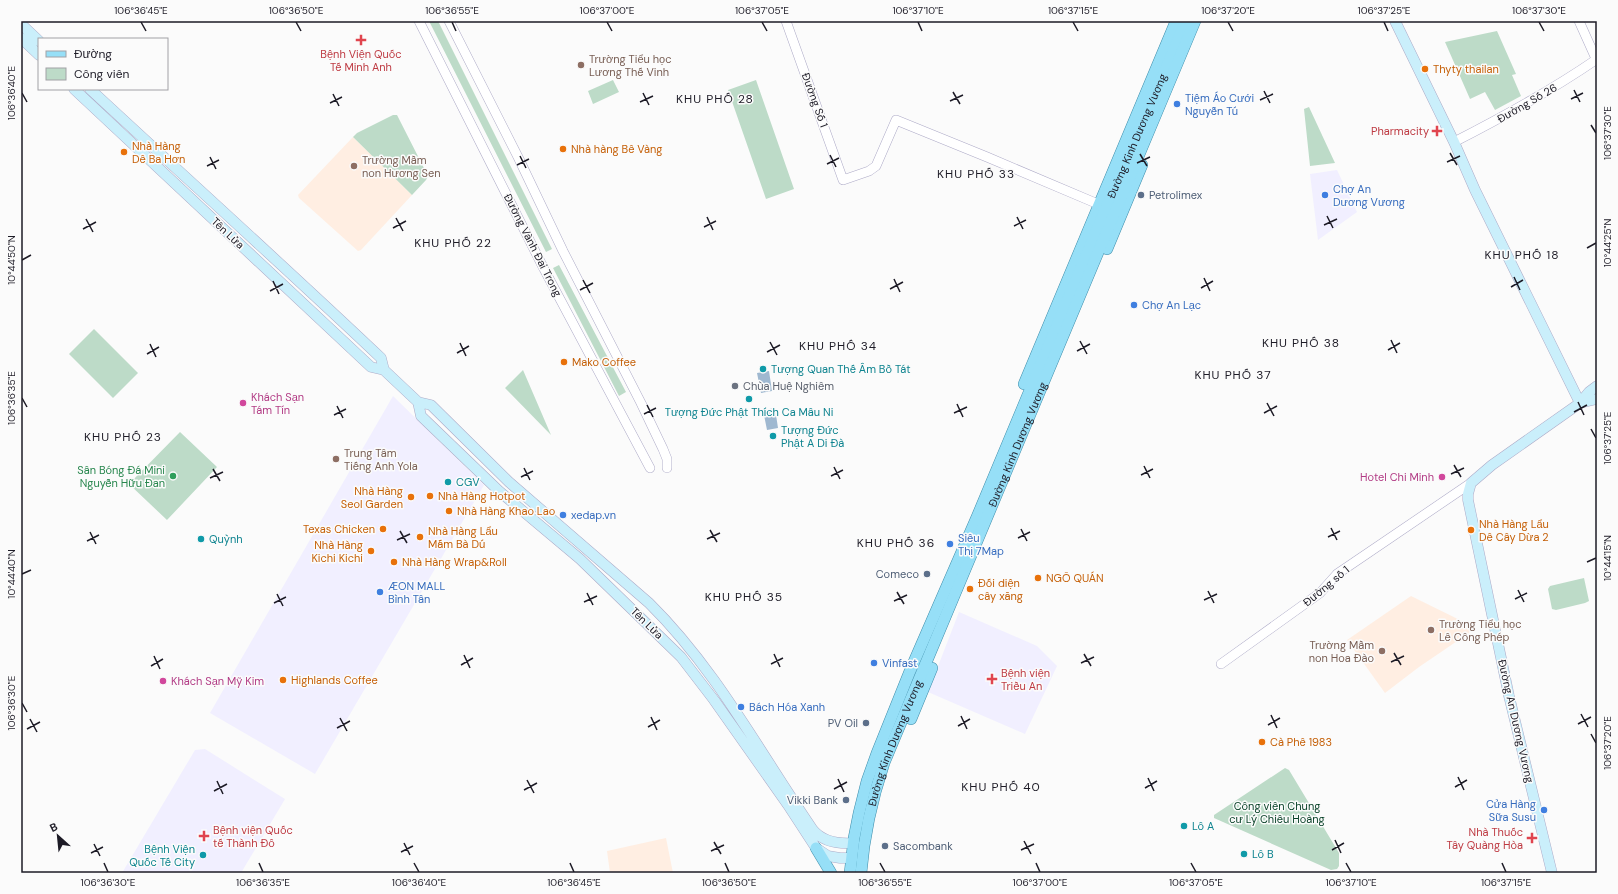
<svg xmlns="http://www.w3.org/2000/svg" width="1618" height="894" font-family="'DM Sans',sans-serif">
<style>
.built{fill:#f1efff}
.education{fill:#ffeee2}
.green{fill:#bddbc8}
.water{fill:#9fb8d0}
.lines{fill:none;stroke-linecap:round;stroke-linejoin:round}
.tertiary-casing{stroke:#adaac7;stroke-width:10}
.secondary-casing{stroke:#adaac7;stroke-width:11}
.primary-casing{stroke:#3e8daa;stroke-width:12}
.tertiary{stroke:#fff;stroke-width:9}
.secondary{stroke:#caeffb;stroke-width:10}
.primary{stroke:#96dff7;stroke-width:11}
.ticks{fill:none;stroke:#1d1b26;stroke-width:1.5}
.health-dot{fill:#e0444e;stroke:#fbfbfb;stroke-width:1.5}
.education-dot{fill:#8d6e63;stroke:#fbfbfb;stroke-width:1.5}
.food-dot{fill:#e8710a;stroke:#fbfbfb;stroke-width:1.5}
.shop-dot{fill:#3f7fe0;stroke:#fbfbfb;stroke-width:1.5}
.service-dot{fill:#5c6f8a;stroke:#fbfbfb;stroke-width:1.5}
.culture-dot{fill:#0f9aa8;stroke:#fbfbfb;stroke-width:1.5}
.worship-dot{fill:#6b7280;stroke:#fbfbfb;stroke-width:1.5}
.hotel-dot{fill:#d1479c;stroke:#fbfbfb;stroke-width:1.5}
.leisure-dot{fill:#2e9e5b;stroke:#fbfbfb;stroke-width:1.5}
.labels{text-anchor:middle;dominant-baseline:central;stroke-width:3;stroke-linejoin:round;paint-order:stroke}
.health-label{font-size:11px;fill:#be3a42;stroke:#fbfbfb;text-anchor:end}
.education-label{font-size:11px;fill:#785e54;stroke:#fbfbfb;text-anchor:start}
.food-label{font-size:11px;fill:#c56008;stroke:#fbfbfb;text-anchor:start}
.shop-label{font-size:11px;fill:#366cbe;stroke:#fbfbfb;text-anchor:start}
.street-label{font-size:11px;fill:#1d1b26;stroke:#fbfbfb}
.service-label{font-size:11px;fill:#4e5e75;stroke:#fbfbfb;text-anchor:end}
.culture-label{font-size:11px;fill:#0d838f;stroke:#fbfbfb;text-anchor:start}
.worship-label{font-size:11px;fill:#5b616d;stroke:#fbfbfb;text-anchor:start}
.hotel-label{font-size:11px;fill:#b23c85;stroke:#fbfbfb;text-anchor:start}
.leisure-label{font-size:11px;fill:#27864d;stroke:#fbfbfb;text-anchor:end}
.park-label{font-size:11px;fill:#033d23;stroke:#fbfbfb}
.neighbourhood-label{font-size:12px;letter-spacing:1px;fill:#1d1b26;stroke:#fbfbfb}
.neatline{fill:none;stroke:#1d1b26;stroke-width:1.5}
.ticks-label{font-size:10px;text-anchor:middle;fill:#1d1b26}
</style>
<rect width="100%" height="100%" fill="#fbfbfb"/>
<!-- built -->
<path class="built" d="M 1337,170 L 1357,212 L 1318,240 L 1310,174 Z
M 393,396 L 484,485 L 315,774 L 210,713 Z
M 959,612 L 1037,646 L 1057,666 L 1025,734 L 928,692 Z
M 205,749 L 285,799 L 241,873 L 122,873 L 195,750 Z"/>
<!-- education -->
<path class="education" d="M 353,137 L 412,195 L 361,250 L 358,251 L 299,198 L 298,195 Z
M 1411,596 L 1472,626 L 1469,633 L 1419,667 L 1385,693 L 1347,640 Z
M 666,838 L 673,873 L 610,873 L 607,851 Z"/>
<!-- green -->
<path class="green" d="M 429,21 L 438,21 L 552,249 L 546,252 Z
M 1497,31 L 1516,74 L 1512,75 L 1521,96 L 1495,110 L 1485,92 L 1470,99 L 1445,42 Z
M 613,80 L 619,92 L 593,104 L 588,91 Z
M 756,80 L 794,189 L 766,199 L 728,90 Z
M 1309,107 L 1335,163 L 1310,166 L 1304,109 Z
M 393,115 L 397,115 L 428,176 L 426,180 L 412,195 L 353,137 L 357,133 Z
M 559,265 L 626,392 L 619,396 L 553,268 Z
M 94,329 L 138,373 L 113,398 L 69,354 Z
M 523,370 L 551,435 L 505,388 Z
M 180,432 L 217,467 L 167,520 L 129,484 Z
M 1584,578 L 1589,601 L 1585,603 L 1556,610 L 1552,609 L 1548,589 L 1550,586 Z
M 1285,768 L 1289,770 L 1339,853 L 1339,866 L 1337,869 L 1331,870 L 1214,818 L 1214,815 Z"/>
<!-- water -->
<path class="water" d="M 769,371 L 772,391 L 761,393 L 757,373 Z
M 775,408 L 778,428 L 767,430 L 763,410 Z"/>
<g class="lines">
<defs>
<path id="tertiary" d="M 419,21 L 544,269 L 650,468
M 449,21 L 519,159 L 563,251 L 641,403 L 663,449 L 667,459 L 667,468
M 786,21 L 843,180 L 869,171 L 876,166 L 896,120 L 987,157 L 1098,204
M 1579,21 L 1597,61
M 1454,142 C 1503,117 1552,90 1597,59
M 1221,664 L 1320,593 L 1337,574 L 1471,483"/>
<path id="secondary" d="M 1395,21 L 1454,142 L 1475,190 L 1580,403
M 21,24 L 39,41
M 21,38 L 39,55
M 74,89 L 371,367 L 384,370 L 418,402 L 431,405 L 509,482 L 649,603 C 716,669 760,753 813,830 C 823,842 838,844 853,843
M 90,89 C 187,179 285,267 381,358 L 384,370
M 418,402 L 421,416 L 499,491 L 580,559 L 681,657 L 714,700 L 788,805 L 816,848 L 828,856 L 840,858 L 852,858
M 1580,403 L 1597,399
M 1552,873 L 1509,696 L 1468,500 L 1468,494 L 1471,483 L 1492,465 L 1580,403 L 1589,392 L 1597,386"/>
<g id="primary">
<path d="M 1107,249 L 1142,165"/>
<path d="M 1024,384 L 1176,21"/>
<path d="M 911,719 L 932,668"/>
<path d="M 816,848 L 831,873"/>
<path id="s1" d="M 850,873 L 854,838 L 859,813 L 867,781 L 877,753 L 910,671 L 977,517 L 1106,208 L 1186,21"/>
<path id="s2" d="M 861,873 C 864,835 872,799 884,763 L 1195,21"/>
</g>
</defs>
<!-- tertiary casing -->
<use href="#tertiary" class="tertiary-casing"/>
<!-- secondary casing -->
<use href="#secondary" class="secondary-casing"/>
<!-- primary casing -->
<use href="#primary" class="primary-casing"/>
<!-- tertiary -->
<use href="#tertiary" class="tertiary"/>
<!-- secondary -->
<use href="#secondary" class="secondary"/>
<!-- primary -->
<use href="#primary" class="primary"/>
</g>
<!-- ticks -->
<path class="ticks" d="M 141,22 L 146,31M 296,22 L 301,31M 452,22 L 456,31M 607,22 L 612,31M 762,22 L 767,31M 918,22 L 922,31M 1073,22 L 1078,31M 1228,22 L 1233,31M 1384,22 L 1388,31M 1539,22 L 1544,31M 1574,90 L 1580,102M 1264,91 L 1270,103M 953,92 L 960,104M 22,93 L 27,102M 643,93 L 649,105M 333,94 L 339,106M 1571,99 L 1583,93M 1260,100 L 1273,94M 950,101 L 963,95M 640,102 L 653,96M 330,103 L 342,97M 1591,125 L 1596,133M 1450,153 L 1457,165M 1140,154 L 1147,166M 830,155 L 836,167M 520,156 L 526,168M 210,157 L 216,169M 1447,162 L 1460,156M 1137,163 L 1150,157M 827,164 L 839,158M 517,165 L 529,159M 207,166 L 219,160M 1327,216 L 1333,228M 707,217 L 713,230M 1017,217 L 1023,229M 396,218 L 403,231M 86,219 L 93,232M 1324,225 L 1337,219M 1014,226 L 1026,220M 704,227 L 716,221M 393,228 L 406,221M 83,229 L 96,222M 1587,248 L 1596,243M 22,260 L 31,255M 1514,277 L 1520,290M 1204,278 L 1210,291M 894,279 L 900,292M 583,280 L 590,293M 273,281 L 279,294M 1511,287 L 1523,280M 1201,288 L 1213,281M 890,289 L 903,282M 580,290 L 593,283M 270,291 L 283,284M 1391,340 L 1397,353M 1080,341 L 1087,354M 770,342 L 777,355M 460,343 L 466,356M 150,344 L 156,357M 1388,350 L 1400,343M 1077,351 L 1090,344M 767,352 L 780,345M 457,353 L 469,346M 147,354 L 159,347M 22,398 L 27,407M 1578,402 L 1584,415M 1267,403 L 1274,416M 957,404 L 963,417M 647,405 L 653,417M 337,406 L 343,418M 1574,412 L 1587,405M 954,413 L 967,407M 1264,413 L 1277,406M 644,414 L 656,408M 334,415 L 346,409M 1591,429 L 1596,438M 1454,465 L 1461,477M 1144,466 L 1150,478M 834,467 L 840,479M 524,468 L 530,480M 213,469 L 220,481M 1451,474 L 1464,468M 1141,475 L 1153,469M 831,476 L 843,470M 521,477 L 533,471M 210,478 L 223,472M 1331,528 L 1337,540M 1021,529 L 1027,541M 710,530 L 717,542M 400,531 L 407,543M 90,532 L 96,544M 1328,537 L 1340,531M 1018,538 L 1030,532M 707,539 L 720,533M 397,540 L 410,534M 87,541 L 99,535M 1587,562 L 1596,558M 22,574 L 31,570M 1518,590 L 1524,602M 1208,591 L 1214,603M 897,592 L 904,604M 587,593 L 593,605M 277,594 L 283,606M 1515,599 L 1527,593M 1204,600 L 1217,594M 894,601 L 907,595M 584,602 L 597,596M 274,603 L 286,597M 1394,653 L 1401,665M 774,654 L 780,667M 1084,654 L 1091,666M 464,655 L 470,668M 154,656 L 160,669M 1391,662 L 1404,656M 1081,663 L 1094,657M 771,664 L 783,658M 461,665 L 473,658M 151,666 L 163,659M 22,703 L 27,712M 1581,714 L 1588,727M 1271,715 L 1277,728M 961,716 L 967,729M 651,717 L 657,730M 340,718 L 347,731M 30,719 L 37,732M 1578,724 L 1591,717M 1268,725 L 1280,718M 958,726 L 970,719M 648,727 L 660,720M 337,728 L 350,721M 27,729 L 40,722M 1591,734 L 1596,743M 1458,777 L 1464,790M 1148,778 L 1154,791M 838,779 L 844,792M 527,780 L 534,793M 217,781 L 223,794M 1455,787 L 1467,780M 1145,788 L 1157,781M 834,789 L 847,782M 524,790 L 537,783M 214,791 L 227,784M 1335,840 L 1341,853M 1024,841 L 1031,854M 714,842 L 721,854M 404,843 L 410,855M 94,844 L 100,856M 1021,850 L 1034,844M 1332,850 L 1344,843M 711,851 L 724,845M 401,852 L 413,846M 91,853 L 103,847M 104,863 L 108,872M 259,863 L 263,872M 414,863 L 419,872M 570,863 L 574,872M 725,863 L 729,872M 880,863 L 885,872M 1036,863 L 1040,872M 1191,863 L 1196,872M 1346,863 L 1351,872M 1502,863 L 1506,872"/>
<!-- markers -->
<g class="health-dot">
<path d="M359 34h4v4h4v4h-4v4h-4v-4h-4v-4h4z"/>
<path d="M1435 125h4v4h4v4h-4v4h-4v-4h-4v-4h4z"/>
<path d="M990 673h4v4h4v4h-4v4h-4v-4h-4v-4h4z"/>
<path d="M202 830h4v4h4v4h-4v4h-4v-4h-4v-4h4z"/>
<path d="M1530 832h4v4h4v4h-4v4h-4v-4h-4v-4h4z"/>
</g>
<g class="education-dot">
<circle cx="581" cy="65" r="4"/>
<circle cx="354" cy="166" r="4"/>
<circle cx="336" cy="459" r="4"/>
<circle cx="1431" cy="630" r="4"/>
<circle cx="1382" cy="651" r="4"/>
</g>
<g class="food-dot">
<circle cx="1425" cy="69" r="4"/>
<circle cx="563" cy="149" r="4"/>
<circle cx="124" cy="152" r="4"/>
<circle cx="564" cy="362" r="4"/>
<circle cx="430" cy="496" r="4"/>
<circle cx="411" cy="497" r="4"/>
<circle cx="449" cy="511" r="4"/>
<circle cx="383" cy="529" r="4"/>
<circle cx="1471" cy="530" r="4"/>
<circle cx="420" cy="537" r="4"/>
<circle cx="371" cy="551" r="4"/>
<circle cx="394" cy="562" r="4"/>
<circle cx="1038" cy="578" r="4"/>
<circle cx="970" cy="589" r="4"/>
<circle cx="283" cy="680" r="4"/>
<circle cx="1262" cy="742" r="4"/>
</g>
<g class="shop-dot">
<circle cx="1177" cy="104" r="4"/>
<circle cx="1325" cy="195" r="4"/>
<circle cx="1134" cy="305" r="4"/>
<circle cx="563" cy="515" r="4"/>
<circle cx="950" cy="544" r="4"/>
<circle cx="380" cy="592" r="4"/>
<circle cx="874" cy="663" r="4"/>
<circle cx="741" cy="707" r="4"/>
<circle cx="1544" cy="810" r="4"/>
</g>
<g class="service-dot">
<circle cx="1141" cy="195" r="4"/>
<circle cx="927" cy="574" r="4"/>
<circle cx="866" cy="723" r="4"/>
<circle cx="846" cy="800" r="4"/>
<circle cx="885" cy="846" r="4"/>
</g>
<g class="culture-dot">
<circle cx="763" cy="369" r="4"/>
<circle cx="749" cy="399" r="4"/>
<circle cx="773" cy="436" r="4"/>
<circle cx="448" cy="482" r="4"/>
<circle cx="201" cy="539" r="4"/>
<circle cx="1184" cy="826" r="4"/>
<circle cx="1244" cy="854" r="4"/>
<circle cx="203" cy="855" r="4"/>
</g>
<circle class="worship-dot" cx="735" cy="386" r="4"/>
<g class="hotel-dot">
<circle cx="243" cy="403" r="4"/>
<circle cx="1442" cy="477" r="4"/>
<circle cx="163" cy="681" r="4"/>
</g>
<circle class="leisure-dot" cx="173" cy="476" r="4"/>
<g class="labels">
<!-- health labels -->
<g class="health-label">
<text x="361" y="54" text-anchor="middle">Bệnh Viện Quốc<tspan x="361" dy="13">Tế Minh Anh</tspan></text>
<text x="1429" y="131">Pharmacity</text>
<text x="1001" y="673" text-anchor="start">Bệnh viện<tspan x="1001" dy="13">Triều An</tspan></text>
<text x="213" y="830" text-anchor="start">Bệnh viện Quốc<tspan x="213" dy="13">tế Thành Đô</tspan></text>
<text x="1523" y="832">Nhà Thuốc<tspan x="1523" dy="13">Tây Quàng Hòa</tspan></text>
</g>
<!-- education labels -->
<g class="education-label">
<text x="589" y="59">Trường Tiểu học<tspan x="589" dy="13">Lương Thế Vinh</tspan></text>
<text x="362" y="160">Trường Mầm<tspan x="362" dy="13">non Hương Sen</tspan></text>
<text x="344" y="453">Trung Tâm<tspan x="344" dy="13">Tiếng Anh Yola</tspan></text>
<text x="1439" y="624">Trường Tiểu học<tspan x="1439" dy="13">Lê Công Phép</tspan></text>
<text x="1374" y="645" text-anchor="end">Trường Mầm<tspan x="1374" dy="13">non Hoa Đào</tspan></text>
</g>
<!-- food labels -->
<g class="food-label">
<text x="1433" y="69">Thyty thailan</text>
<text x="132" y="146">Nhà Hàng<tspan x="132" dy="13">Dê Ba Hơn</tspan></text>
<text x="571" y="149">Nhà hàng Bê Vàng</text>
<text x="572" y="362">Mako Coffee</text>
<text x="403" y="491" text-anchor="end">Nhà Hàng<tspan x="403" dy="13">Seol Garden</tspan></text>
<text x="438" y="496">Nhà Hàng Hotpot</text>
<text x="457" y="511">Nhà Hàng Khao Lao</text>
<text x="1479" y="524">Nhà Hàng Lẩu<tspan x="1479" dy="13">Dê Cây Dừa 2</tspan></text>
<text x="375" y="529" text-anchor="end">Texas Chicken</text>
<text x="428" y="531">Nhà Hàng Lẩu<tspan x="428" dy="13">Mắm Bà Dú</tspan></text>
<text x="363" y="545" text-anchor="end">Nhà Hàng<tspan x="363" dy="13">Kichi Kichi</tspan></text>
<text x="402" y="562">Nhà Hàng Wrap&amp;Roll</text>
<text x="1046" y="578">NGÕ QUÁN</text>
<text x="978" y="583">Đối diện<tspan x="978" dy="13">cây xăng</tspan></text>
<text x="291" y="680">Highlands Coffee</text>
<text x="1270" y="742">Cà Phê 1983</text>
</g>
<!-- shop labels -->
<g class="shop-label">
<text x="1185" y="98">Tiệm Áo Cưới<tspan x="1185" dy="13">Nguyễn Tú</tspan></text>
<text x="1333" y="189">Chợ An<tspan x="1333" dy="13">Dương Vương</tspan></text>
<text x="1142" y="305">Chợ An Lạc</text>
<text x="571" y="515">xedap.vn</text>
<text x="958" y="538">Siêu<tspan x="958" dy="13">Thị 7Map</tspan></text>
<text x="388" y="586">ÆON MALL<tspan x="388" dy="13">Bình Tân</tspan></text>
<text x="882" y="663">Vinfast</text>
<text x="749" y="707">Bách Hóa Xanh</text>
<text x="1536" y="804" text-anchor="end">Cửa Hàng<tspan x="1536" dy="13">Sữa Susu</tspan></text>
</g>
<!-- street labels -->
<g class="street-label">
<text transform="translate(815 100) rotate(70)">Đường Số 1</text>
<text transform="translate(1527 103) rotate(-30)">Đường Số 26</text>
<text stroke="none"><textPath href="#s1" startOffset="793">Đường Kinh Dương Vương</textPath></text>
<text transform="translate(228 233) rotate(43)">Tên Lửa</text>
<text transform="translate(533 245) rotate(63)">Đường Vành Đai Trong</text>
<text stroke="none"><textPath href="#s2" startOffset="458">Đường Kinh Dương Vương</textPath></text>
<text transform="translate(1326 586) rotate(-40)">Đường số 1</text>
<text transform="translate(647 623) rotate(44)">Tên Lửa</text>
<text transform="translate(1516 721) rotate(77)">Đường An Dương Vương</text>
<text stroke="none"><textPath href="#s2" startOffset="135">Đường Kinh Dương Vương</textPath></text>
</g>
<!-- service labels -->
<g class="service-label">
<text x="1149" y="195" text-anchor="start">Petrolimex</text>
<text x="919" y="574">Comeco</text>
<text x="858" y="723">PV Oil</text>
<text x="838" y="800">Vikki Bank</text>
<text x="893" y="846" text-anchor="start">Sacombank</text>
</g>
<!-- culture labels -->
<g class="culture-label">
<text x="771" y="369">Tượng Quan Thế Âm Bồ Tát</text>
<text x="749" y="412" text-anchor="middle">Tượng Đức Phật Thích Ca Mâu Ni</text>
<text x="781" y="430">Tượng Đức<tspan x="781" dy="13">Phật A Di Đà</tspan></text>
<text x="456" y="482">CGV</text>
<text x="209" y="539">Quỳnh</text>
<text x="1192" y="826">Lô A</text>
<text x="195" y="849" text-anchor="end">Bệnh Viện<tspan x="195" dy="13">Quốc Tế City</tspan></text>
<text x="1252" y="854">Lô B</text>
</g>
<!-- worship labels -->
<g class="worship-label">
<text x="743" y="386">Chùa Huệ Nghiêm</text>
</g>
<!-- hotel labels -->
<g class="hotel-label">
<text x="251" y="397">Khách Sạn<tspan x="251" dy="13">Tám Tín</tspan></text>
<text x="1434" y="477" text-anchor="end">Hotel Chi Minh</text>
<text x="171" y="681">Khách Sạn Mỹ Kim</text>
</g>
<!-- leisure labels -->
<g class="leisure-label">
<text x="165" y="470">Sân Bóng Đá Mini<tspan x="165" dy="13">Nguyễn Hữu Đan</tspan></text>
</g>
<!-- park labels -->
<g class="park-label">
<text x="1277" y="806">Công viên Chung<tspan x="1277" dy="13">cư Lý Chiêu Hoàng</tspan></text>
</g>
<!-- neighbourhood labels -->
<g class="neighbourhood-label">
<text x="715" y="99">KHU PHỐ 28</text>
<text x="976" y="174">KHU PHỐ 33</text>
<text x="453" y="243">KHU PHỐ 22</text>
<text x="1522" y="255">KHU PHỐ 18</text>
<text x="1301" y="343">KHU PHỐ 38</text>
<text x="838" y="346">KHU PHỐ 34</text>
<text x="1233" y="375">KHU PHỐ 37</text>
<text x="123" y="437">KHU PHỐ 23</text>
<text x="896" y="543">KHU PHỐ 36</text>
<text x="744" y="597">KHU PHỐ 35</text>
<text x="1001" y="787">KHU PHỐ 40</text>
</g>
</g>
<!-- border -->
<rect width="1618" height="894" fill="none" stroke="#fbfbfb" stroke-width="44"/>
<!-- legend -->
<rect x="38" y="38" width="130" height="52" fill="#fbfbfb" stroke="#a2a1a6"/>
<rect x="46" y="51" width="20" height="6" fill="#96dff7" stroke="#a2a1a6"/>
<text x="74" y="58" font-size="12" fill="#1d1b26">Đường</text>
<rect x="46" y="68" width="20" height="12" fill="#bddbc8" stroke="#a2a1a6"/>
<text x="74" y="78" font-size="12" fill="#1d1b26">Công viên</text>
<!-- north arrow -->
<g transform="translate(58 836) rotate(333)" stroke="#fbfbfb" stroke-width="3" paint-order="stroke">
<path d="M0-3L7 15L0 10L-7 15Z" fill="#1d1b26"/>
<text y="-6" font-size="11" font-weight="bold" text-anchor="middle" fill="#1d1b26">B</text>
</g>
<rect x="22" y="22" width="1574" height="850" class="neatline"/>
<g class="ticks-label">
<text x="141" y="14">106°36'45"E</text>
<text x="296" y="14">106°36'50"E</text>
<text x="452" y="14">106°36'55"E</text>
<text x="607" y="14">106°37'00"E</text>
<text x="762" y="14">106°37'05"E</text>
<text x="918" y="14">106°37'10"E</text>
<text x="1073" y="14">106°37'15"E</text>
<text x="1228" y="14">106°37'20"E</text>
<text x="1384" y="14">106°37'25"E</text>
<text x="1539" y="14">106°37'30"E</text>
<text transform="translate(11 93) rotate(-90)" y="4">106°36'40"E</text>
<text transform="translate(1607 133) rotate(-90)" y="4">106°37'30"E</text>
<text transform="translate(1607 243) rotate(-90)" y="4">10°44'25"N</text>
<text transform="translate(11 260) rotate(-90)" y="4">10°44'50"N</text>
<text transform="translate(11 398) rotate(-90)" y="4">106°36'35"E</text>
<text transform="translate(1607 438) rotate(-90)" y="4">106°37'25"E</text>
<text transform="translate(1607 558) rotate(-90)" y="4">10°44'15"N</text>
<text transform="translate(11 574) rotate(-90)" y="4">10°44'40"N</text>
<text transform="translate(11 703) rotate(-90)" y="4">106°36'30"E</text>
<text transform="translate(1607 743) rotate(-90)" y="4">106°37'20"E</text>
<text x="108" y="886">106°36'30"E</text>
<text x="263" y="886">106°36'35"E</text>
<text x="419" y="886">106°36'40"E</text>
<text x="574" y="886">106°36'45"E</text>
<text x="729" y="886">106°36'50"E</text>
<text x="885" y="886">106°36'55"E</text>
<text x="1040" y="886">106°37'00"E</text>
<text x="1196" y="886">106°37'05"E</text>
<text x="1351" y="886">106°37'10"E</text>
<text x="1506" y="886">106°37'15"E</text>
</g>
</svg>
